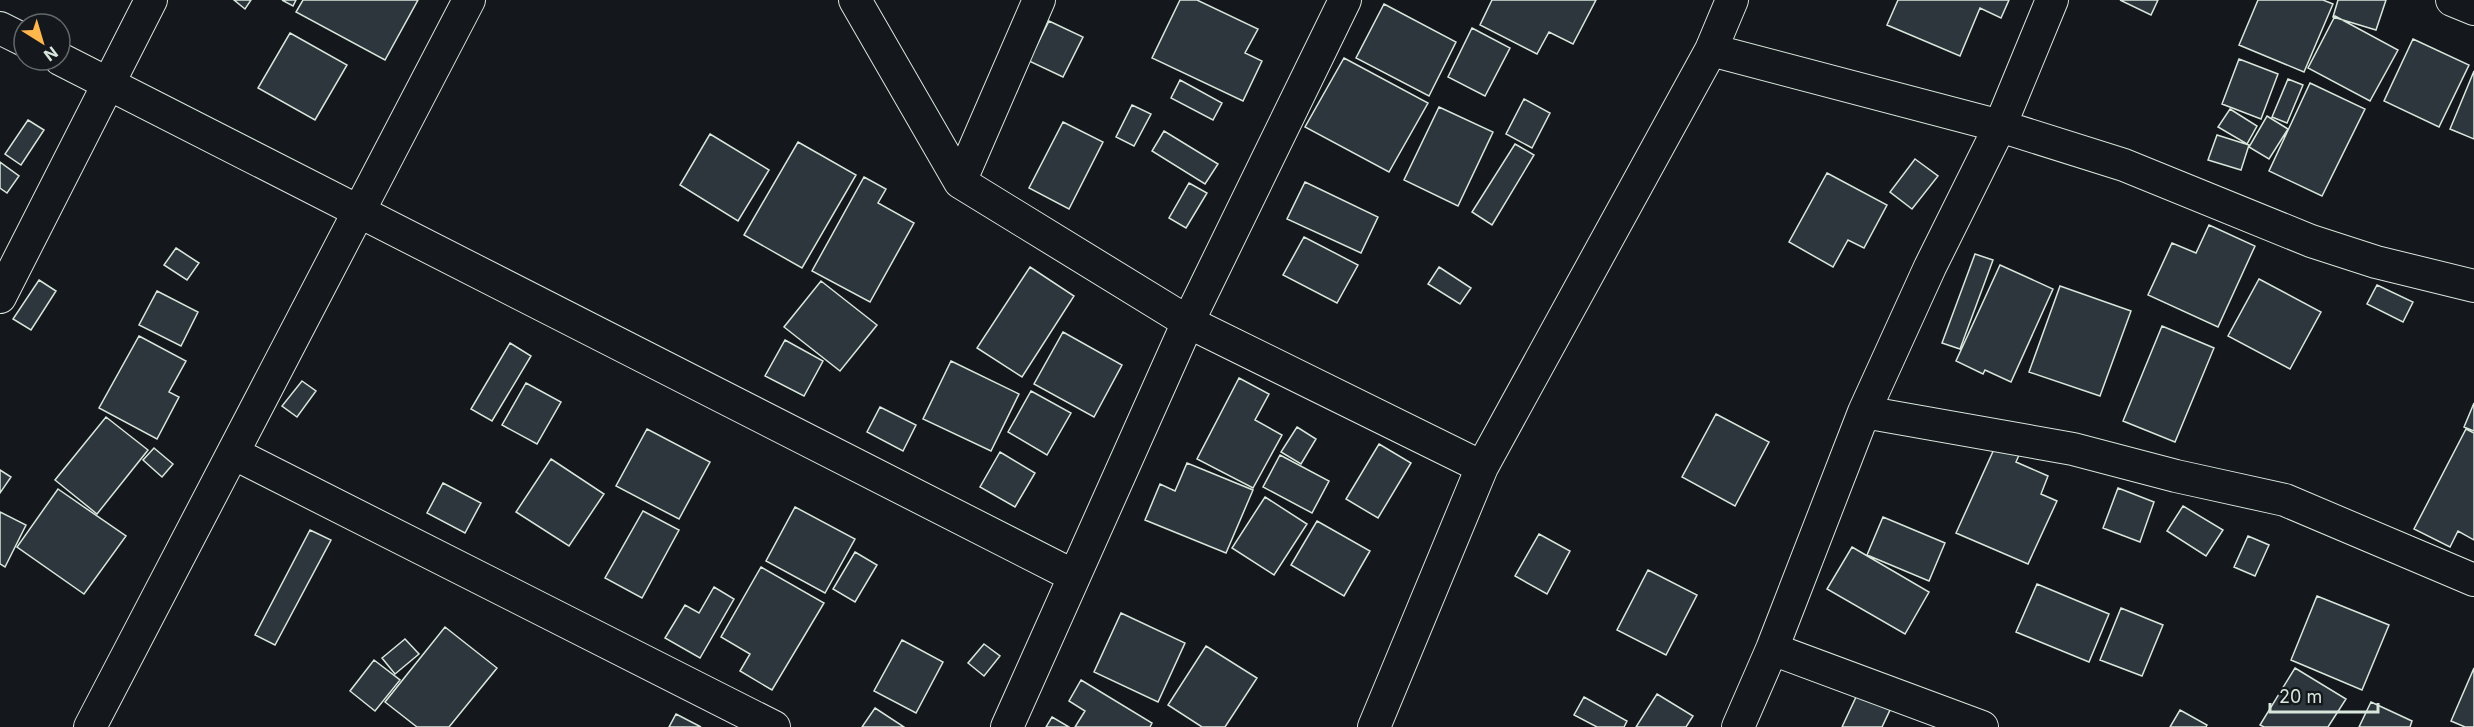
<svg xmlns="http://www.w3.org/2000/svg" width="2474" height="727" font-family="Inter,sans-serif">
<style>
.building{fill:#2c363c;stroke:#d8e6dc;stroke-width:1.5}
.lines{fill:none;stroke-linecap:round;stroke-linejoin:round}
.minor-casing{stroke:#d8e6dc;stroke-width:34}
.minor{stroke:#14181c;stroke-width:32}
</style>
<rect width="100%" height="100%" fill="#14181c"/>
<!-- building -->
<path class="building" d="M 234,0 L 251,0 L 245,9 Z
M 282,0 L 296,0 L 293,6 Z
M 303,0 L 418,0 L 385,60 L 296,12 Z
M 1180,0 L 1197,0 L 1258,29 L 1245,53 L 1262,61 L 1243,101 L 1152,58 Z
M 1492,0 L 1596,0 L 1573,44 L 1549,32 L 1537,54 L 1480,25 Z
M 1898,0 L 2009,0 L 2001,18 L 1980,8 L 1960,56 L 1887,25 Z
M 2120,0 L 2158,0 L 2151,15 Z
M 2258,0 L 2323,0 L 2333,4 L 2304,72 L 2239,45 Z
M 2338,0 L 2386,0 L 2376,30 L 2333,17 Z
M 1384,4 L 1456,42 L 1429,96 L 1356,58 Z
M 2335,16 L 2398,50 L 2370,101 L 2308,68 Z
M 1049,21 L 1083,37 L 1063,77 L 1029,61 Z
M 1472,28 L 1510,48 L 1485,96 L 1448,77 Z
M 290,33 L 347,65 L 315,120 L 258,88 Z
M 2413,39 L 2469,65 L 2439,127 L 2384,101 Z
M 1344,58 L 1428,103 L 1389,172 L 1305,127 Z
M 2239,59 L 2278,74 L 2261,119 L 2222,104 Z
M 2474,71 L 2474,139 L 2450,129 Z
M 2288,79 L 2303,85 L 2287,123 L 2272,117 Z
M 1180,80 L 1222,103 L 1213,120 L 1171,98 Z
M 2310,83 L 2365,109 L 2322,196 L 2269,171 Z
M 1524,99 L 1550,113 L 1532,148 L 1506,134 Z
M 1132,105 L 1151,114 L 1134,146 L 1116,137 Z
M 1439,107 L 1493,132 L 1458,206 L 1404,180 Z
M 2230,109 L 2257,126 L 2247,144 L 2218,127 Z
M 2267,116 L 2288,129 L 2269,159 L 2249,147 Z
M 28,120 L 44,130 L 21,165 L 5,154 Z
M 1063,122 L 1103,142 L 1069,209 L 1029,188 Z
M 1164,131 L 1218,164 L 1205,184 L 1152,151 Z
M 710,134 L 769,170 L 738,221 L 680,185 Z
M 2217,135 L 2249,145 L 2241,170 L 2208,160 Z
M 798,142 L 856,175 L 802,268 L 744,235 Z
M 1515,144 L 1534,155 L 1492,225 L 1472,212 Z
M 1915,159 L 1938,176 L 1912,209 L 1890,192 Z
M 0,162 L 19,176 L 7,193 L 0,188 Z
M 1827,173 L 1887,205 L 1864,248 L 1848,240 L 1833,267 L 1789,242 Z
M 864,177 L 886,189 L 878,203 L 914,223 L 870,302 L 812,271 Z
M 1305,182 L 1378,217 L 1361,253 L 1287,219 Z
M 1189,183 L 1207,193 L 1186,228 L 1169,218 Z
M 2209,225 L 2255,246 L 2218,327 L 2148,295 L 2172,243 L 2196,253 Z
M 1304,237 L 1358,265 L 1337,303 L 1283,275 Z
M 176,248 L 199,263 L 187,280 L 164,265 Z
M 1975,254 L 1993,260 L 1960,349 L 1942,343 Z
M 2000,265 L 2053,289 L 2011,382 L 1985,370 L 1983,374 L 1956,361 Z
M 1030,267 L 1074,296 L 1022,377 L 977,348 Z
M 1439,267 L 1471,288 L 1460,304 L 1428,284 Z
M 2259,279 L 2321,312 L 2290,369 L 2228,336 Z
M 39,280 L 56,291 L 31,330 L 13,319 Z
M 821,281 L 877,325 L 840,371 L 784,327 Z
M 2377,285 L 2413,302 L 2403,322 L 2367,304 Z
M 2060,286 L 2131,311 L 2100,396 L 2029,372 Z
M 157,291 L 198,312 L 181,346 L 139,325 Z
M 2162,326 L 2214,348 L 2175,442 L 2123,421 Z
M 1063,332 L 1122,365 L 1094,417 L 1034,384 Z
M 139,336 L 186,361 L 169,392 L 179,397 L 157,439 L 99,408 Z
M 785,340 L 823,361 L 804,396 L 765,376 Z
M 510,343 L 531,356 L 492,421 L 471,409 Z
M 951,361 L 1019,394 L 991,451 L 923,419 Z
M 1239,378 L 1269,394 L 1255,420 L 1282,435 L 1253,488 L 1197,459 Z
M 302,381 L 316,391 L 297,417 L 282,406 Z
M 526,383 L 561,402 L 537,444 L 502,425 Z
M 1031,391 L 1071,413 L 1047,455 L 1008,432 Z
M 2474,403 L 2474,431 L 2464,427 Z
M 880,407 L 916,425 L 903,451 L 867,432 Z
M 1716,414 L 1769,442 L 1735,506 L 1682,477 Z
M 106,417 L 148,450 L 97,514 L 55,480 Z
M 1297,427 L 1316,439 L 1301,464 L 1281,452 Z
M 647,429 L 710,462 L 679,519 L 616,486 Z
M 2466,429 L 2474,433 L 2474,540 L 2458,531 L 2450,547 L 2414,529 Z
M 2000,436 L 2023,446 L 2016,462 L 2048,476 L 2041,494 L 2057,501 L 2028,564 L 1956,533 Z
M 1379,444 L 1411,463 L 1378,518 L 1346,499 Z
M 154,448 L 173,464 L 162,477 L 143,460 Z
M 1000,452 L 1035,473 L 1015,507 L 980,487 Z
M 1280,455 L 1329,481 L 1312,513 L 1263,487 Z
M 551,459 L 604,494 L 569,546 L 516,512 Z
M 1187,463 L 1253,490 L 1226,553 L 1145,520 L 1160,484 L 1175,491 Z
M 0,470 L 11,477 L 0,493 Z
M 443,483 L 481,503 L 465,533 L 427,513 Z
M 2118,488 L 2154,502 L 2140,542 L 2103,528 Z
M 58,489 L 126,536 L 84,594 L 17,547 Z
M 1265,497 L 1307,524 L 1274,575 L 1232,548 Z
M 2183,506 L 2223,530 L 2206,556 L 2167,531 Z
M 795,507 L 855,539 L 825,593 L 766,561 Z
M 643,511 L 679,530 L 642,598 L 605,578 Z
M 0,512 L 26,525 L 5,567 L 0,564 Z
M 1883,517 L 1945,543 L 1929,581 L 1867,555 Z
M 1317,521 L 1370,551 L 1344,596 L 1291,565 Z
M 310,530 L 331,540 L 275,645 L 255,635 Z
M 1539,534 L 1570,551 L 1547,594 L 1515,576 Z
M 2248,536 L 2269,545 L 2255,576 L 2234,567 Z
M 1852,547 L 1929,592 L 1905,634 L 1827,589 Z
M 855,552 L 877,565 L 855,602 L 833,589 Z
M 761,567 L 824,603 L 772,690 L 740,671 L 750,654 L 721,637 Z
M 1648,570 L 1697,595 L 1666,655 L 1617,630 Z
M 2037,584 L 2109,614 L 2089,662 L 2016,632 Z
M 714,587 L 734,599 L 700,658 L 665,638 L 685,605 L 699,613 Z
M 2317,596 L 2389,625 L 2362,690 L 2291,660 Z
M 2121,608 L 2163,625 L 2142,676 L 2100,660 Z
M 1121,613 L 1185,643 L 1158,702 L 1094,672 Z
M 445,627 L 497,668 L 449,727 L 417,727 L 385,702 Z
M 405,639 L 419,654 L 395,674 L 382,658 Z
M 902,640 L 943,662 L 916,713 L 874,691 Z
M 984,644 L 1000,656 L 984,676 L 968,663 Z
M 1206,646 L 1257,678 L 1225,727 L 1202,727 L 1168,705 Z
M 374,660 L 400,680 L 375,711 L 350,691 Z
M 2295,668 L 2346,699 L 2328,727 L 2264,727 L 2260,725 Z
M 2474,668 L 2474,727 L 2465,727 L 2451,721 Z
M 1081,680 L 1152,723 L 1150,727 L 1075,727 L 1085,711 L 1069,701 Z
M 1657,694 L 1693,716 L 1686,727 L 1636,727 Z
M 1857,695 L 1890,710 L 1882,727 L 1842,727 Z
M 1584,697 L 1627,721 L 1624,727 L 1597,727 L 1574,715 Z
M 2371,702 L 2412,721 L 2410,727 L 2359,727 Z
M 875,708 L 904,727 L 862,727 Z
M 2180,710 L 2207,725 L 2206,727 L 2170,727 Z
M 676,714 L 701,727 L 669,727 Z
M 1052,717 L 1069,727 L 1046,727 Z"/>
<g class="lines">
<defs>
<path id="minor" d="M 855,0 L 960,182 L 1188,322 L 1482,467
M 2452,0 L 2474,9
M 0,28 L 24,40
M 1711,50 L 2000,126 L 2124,165 L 2311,241 L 2376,262 L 2474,286
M 60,59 L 1074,576
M 960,182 L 1039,0
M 0,297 L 151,0
M 1864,412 L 2073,449 L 2176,476 L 2285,500 L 2474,580
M 233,453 L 774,727
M 1772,649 L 1982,727
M 90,727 L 469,0
M 1007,727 L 1188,322 L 1345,0
M 1374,727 L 1482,467 L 1711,50 L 1732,0
M 1738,727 L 1772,649 L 1864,412 L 1930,267 L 2000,126 L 2052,0"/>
</defs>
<!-- minor casing -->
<use href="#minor" class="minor-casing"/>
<!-- minor -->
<use href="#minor" class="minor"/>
</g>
<!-- north arrow -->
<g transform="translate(42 42) rotate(143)"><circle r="28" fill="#14181c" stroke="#626a69" stroke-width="1.5"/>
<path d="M0-4.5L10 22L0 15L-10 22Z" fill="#ffb74d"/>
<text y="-9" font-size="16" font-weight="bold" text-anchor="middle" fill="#d8e6dc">N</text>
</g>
<!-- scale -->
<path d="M2270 703v9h108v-9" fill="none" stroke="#d8e6dc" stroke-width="3"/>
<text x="2279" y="703" font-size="18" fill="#d8e6dc" stroke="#14181c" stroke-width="4.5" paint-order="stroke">20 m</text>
</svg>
